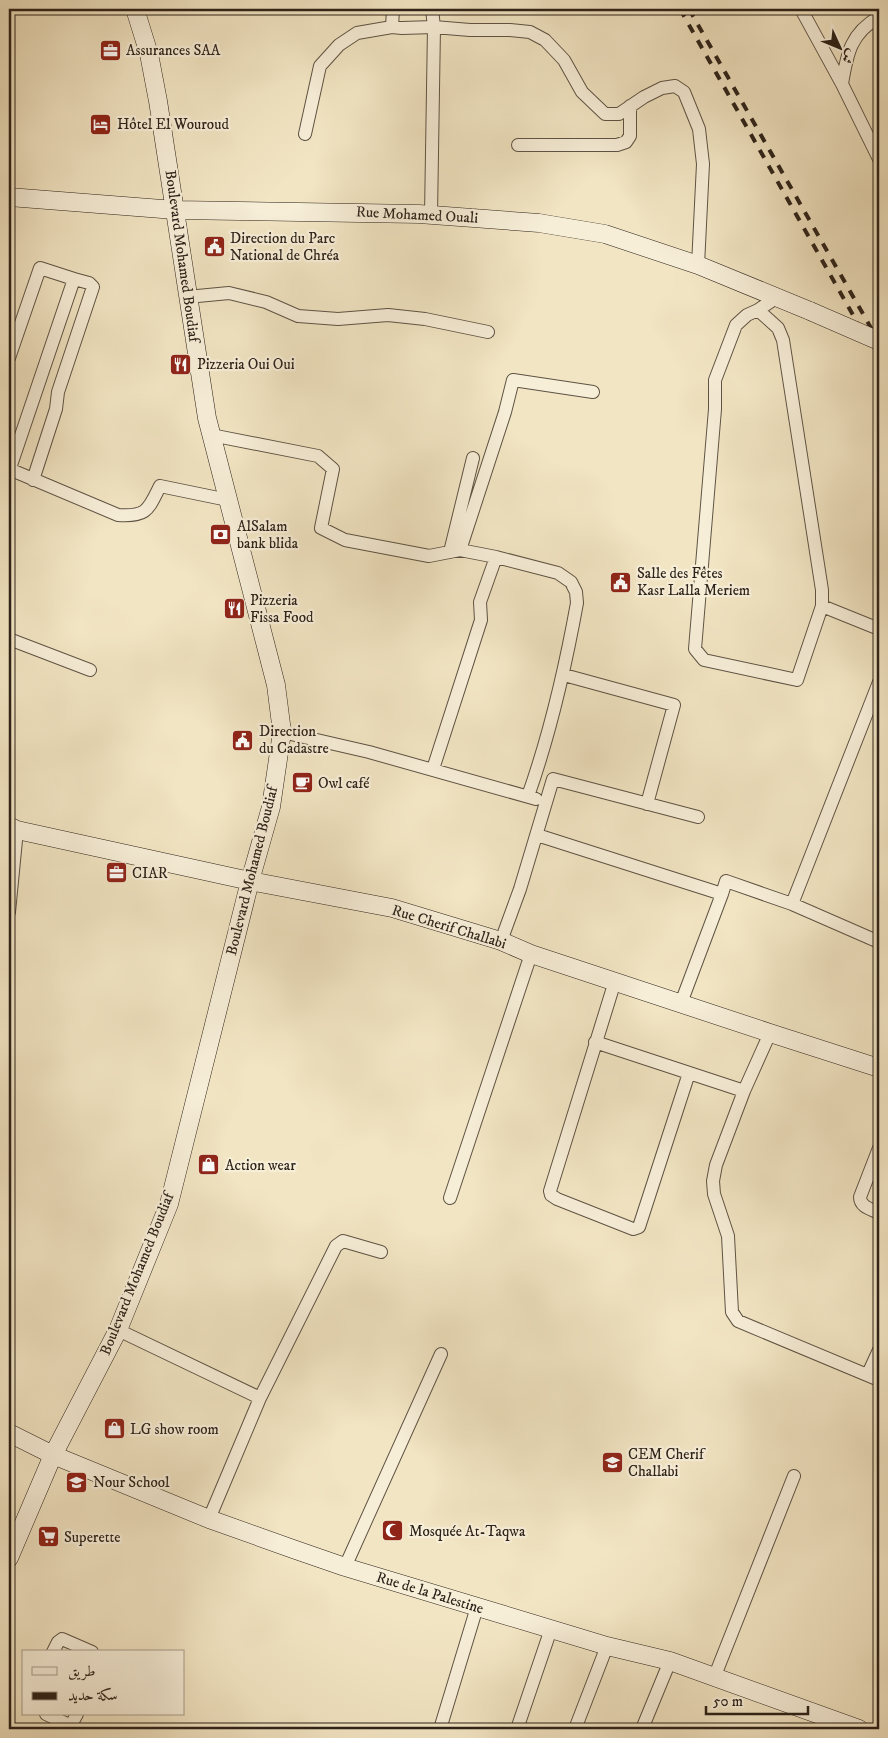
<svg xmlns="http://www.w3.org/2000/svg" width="888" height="1738" font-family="'IM FELL DW Pica',Amiri,serif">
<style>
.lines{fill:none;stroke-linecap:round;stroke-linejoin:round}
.street-casing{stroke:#5e5344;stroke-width:14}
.secondary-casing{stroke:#2d2219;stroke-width:19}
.street{stroke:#f7eed8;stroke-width:12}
.secondary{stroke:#f7eed8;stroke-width:18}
.rail{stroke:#2d2219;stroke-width:4;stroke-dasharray:9 9;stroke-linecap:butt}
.secondary-bridge-casing{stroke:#2d2219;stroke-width:19;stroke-linecap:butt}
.secondary-bridge{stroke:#f7eed8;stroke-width:18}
.labels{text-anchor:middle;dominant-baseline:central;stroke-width:4.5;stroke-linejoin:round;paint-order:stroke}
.poi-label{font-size:15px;fill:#2d2219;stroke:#f7eed8;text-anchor:start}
.street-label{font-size:15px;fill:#2d2219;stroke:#f7eed8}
</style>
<rect width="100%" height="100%" fill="#f2e5c3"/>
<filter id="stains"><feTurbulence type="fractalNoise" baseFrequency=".004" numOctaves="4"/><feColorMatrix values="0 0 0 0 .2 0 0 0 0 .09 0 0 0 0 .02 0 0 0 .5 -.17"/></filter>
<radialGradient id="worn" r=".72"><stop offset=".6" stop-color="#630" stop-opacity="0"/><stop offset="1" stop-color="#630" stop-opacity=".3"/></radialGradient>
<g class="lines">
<defs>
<path id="street" d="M 432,9 L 434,27 L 470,30 L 510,30 L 530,32 L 545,40 L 564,60 L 582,92 L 605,114 L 619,114 L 644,97 L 662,88 L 675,86 L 684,92 L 699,129 L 703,164 L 698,265
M 801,9 L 842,84 L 879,159
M 392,27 L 393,9
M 842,84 C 847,53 851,33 879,17
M 305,134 L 320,66 L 339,45 L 357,33 L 392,27 L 402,28 L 434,27 L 431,215
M 518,145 L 617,145 L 626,142 L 630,136 L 630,106
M 187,297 L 229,293 L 266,302 L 298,316 L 338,319 L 388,315 L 425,319 L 488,332
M 776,298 L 758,310 L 747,315 L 736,325 L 715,380 L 715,409 L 695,649 L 704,660 L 797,680 L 822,606
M 758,310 L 778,328 L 783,340 L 822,590 L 822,606 L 879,629
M 9,358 L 40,268 L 74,279 L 9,471
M 211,435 L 318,456 L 333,469 L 321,528 L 345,540 L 429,556 L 460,550 L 496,557 L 558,573 L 571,582 L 576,592 L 577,603 C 565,669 550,734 528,796
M 9,469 L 118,515 C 147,517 148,510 160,486 L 228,500
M 33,480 L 56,409 L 58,392 L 93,287 L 89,283 L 74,279
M 460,550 L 505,412 L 513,380 L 593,392
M 450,552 L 473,458
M 9,639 L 90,670
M 564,675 L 674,705 L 647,804
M 282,732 L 369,752 L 536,799
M 433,769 L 481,620 L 480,602 L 496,557
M 537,835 L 722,894 L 681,1003
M 722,894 L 726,881 L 792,904 L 879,942
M 792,904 L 879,682
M 9,912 L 17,830
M 501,941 L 520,889 L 553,779 L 698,817
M 615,981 L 550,1191 L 551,1195 L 557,1199 L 633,1229 L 639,1227 L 689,1073
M 770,1033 L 744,1091 L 716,1165 L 713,1181 L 714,1194 L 728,1236 L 732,1312 L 738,1321 L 879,1380
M 595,1042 L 744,1091
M 879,1148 L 860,1197 C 860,1207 871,1209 879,1213
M 450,1198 L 531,954
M 118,1330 L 260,1398
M 868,1374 L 879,1350
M 209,1519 L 260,1398 L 336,1246 L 343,1241 L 381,1252
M 345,1567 L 441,1354
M 53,1652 L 58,1642 L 62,1639 L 92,1652
M 714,1678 L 794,1476
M 46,1714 L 71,1726
M 69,1729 L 77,1714
M 440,1729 L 477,1607
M 517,1729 L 551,1629
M 575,1729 L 607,1646
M 642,1729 L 670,1661"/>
<path id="secondary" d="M 9,197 L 175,210 L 419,214 L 539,223 L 605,234 L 698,265 L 810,311
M 9,826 L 17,830 L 250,881 L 392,908 L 501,941 L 531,954 L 770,1033 L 879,1068
M 9,1433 L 53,1455 L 209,1519 L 293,1549 L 345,1567 L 607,1646 L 670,1661 L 859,1729
M 9,1558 L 53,1455 L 118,1330 L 169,1204 L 250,881 L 271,807 L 282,732 L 276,685 L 207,418 L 158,101 L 149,54 L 135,9"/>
</defs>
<!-- street casing -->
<use href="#street" class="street-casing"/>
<!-- secondary casing -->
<use href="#secondary" class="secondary-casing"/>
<!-- street -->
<use href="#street" class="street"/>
<!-- secondary -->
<use href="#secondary" class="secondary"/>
<!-- rail -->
<path class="rail" d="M 680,9 L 879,361
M 689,9 L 879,342"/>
<defs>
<path id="secondary-bridge" d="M 810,311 L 879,341"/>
</defs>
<!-- secondary-bridge casing -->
<use href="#secondary-bridge" class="secondary-bridge-casing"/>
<!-- secondary-bridge -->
<use href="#secondary-bridge" class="secondary-bridge"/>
</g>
<!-- icons -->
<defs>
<symbol id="office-square" viewBox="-11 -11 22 22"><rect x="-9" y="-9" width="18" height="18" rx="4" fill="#8f2418" stroke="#f7eed8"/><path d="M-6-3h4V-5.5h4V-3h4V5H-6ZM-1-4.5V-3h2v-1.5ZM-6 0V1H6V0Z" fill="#fff"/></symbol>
<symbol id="hotel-square" viewBox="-11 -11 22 22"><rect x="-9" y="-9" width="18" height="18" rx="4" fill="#8f2418" stroke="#f7eed8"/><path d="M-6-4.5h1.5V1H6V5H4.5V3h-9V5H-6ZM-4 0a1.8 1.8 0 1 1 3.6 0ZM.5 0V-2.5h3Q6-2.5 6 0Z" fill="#fff"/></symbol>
<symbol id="civic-square" viewBox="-11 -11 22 22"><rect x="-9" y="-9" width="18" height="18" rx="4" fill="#8f2418" stroke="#f7eed8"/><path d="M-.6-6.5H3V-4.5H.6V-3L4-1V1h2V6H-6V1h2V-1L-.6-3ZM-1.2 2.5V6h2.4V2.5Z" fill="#fff"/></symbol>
<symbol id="restaurant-square" viewBox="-11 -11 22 22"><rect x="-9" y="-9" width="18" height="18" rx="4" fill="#8f2418" stroke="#f7eed8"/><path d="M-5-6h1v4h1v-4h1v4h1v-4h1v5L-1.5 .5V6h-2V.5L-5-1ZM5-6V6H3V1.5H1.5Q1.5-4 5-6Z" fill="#fff"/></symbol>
<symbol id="bank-square" viewBox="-11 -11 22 22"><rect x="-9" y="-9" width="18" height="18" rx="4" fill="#8f2418" stroke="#f7eed8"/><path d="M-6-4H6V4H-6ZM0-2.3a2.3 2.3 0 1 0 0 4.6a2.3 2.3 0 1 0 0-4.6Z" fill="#fff"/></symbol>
<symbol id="cafe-square" viewBox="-11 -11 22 22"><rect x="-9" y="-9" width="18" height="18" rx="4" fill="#8f2418" stroke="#f7eed8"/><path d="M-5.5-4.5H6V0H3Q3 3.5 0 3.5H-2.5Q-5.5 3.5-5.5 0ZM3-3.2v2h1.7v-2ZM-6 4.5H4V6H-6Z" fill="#fff"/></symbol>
<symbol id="shop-square" viewBox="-11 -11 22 22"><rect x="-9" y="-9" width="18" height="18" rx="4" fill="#8f2418" stroke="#f7eed8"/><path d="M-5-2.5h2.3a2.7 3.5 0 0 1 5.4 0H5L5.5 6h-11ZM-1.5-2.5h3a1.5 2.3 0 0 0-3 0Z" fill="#fff"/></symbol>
<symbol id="school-square" viewBox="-11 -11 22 22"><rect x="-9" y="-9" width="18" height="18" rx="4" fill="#8f2418" stroke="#f7eed8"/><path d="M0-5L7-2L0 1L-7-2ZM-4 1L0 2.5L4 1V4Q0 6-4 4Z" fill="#fff"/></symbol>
<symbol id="university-square" viewBox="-11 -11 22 22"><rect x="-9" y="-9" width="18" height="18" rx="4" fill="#8f2418" stroke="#f7eed8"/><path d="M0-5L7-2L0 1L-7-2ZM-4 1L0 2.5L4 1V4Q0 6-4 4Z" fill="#fff"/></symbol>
<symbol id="mosque-square" viewBox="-11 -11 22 22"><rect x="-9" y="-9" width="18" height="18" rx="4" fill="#8f2418" stroke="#f7eed8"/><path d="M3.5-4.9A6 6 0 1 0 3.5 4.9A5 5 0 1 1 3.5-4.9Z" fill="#fff"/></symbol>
<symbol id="supermarket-square" viewBox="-11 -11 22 22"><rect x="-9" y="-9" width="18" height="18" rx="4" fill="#8f2418" stroke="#f7eed8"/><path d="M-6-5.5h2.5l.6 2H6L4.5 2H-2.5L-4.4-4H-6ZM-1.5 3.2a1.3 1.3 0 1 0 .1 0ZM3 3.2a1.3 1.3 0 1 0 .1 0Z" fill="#fff"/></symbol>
</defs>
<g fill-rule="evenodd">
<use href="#office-square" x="98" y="38" width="25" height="25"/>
<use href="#hotel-square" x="88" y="112" width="25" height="25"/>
<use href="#civic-square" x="202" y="234" width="25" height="25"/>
<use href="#restaurant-square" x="168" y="352" width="25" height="25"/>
<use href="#bank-square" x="208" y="522" width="25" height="25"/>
<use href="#civic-square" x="608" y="570" width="25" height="25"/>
<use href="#restaurant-square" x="222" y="596" width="25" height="25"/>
<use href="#civic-square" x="230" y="728" width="25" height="25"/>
<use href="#cafe-square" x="290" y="770" width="25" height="25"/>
<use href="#office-square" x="104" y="860" width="25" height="25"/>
<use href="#shop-square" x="196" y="1152" width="25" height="25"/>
<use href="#shop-square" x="102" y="1416" width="25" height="25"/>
<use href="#school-square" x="600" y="1450" width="25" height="25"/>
<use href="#university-square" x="64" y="1470" width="25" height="25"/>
<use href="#mosque-square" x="380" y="1518" width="25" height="25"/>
<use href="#supermarket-square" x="36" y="1524" width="25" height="25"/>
</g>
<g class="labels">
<!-- poi labels -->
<g class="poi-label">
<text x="126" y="50">Assurances SAA</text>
<text x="117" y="124">Hôtel El Wouroud</text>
<text x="230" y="238">Direction du Parc<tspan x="230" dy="17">National de Chréa</tspan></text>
<text x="197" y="364">Pizzeria Oui Oui</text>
<text x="237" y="526">AlSalam<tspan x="237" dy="17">bank blida</tspan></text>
<text x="637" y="573">Salle des Fêtes<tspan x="637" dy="17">Kasr Lalla Meriem</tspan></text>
<text x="250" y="600">Pizzeria<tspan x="250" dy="17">Fissa Food</tspan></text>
<text x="259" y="731">Direction<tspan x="259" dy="17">du Cadastre</tspan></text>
<text x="318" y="783">Owl café</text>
<text x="132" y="873">CIAR</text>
<text x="225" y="1165">Action wear</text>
<text x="130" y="1429">LG show room</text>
<text x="628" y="1454">CEM Cherif<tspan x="628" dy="17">Challabi</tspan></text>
<text x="93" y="1482">Nour School</text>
<text x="409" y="1531">Mosquée At-Taqwa</text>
<text x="64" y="1537">Superette</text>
</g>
<!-- street labels -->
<g class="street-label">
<text transform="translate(417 215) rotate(3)">Rue Mohamed Ouali</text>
<text transform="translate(182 256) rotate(82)">Boulevard Mohamed Boudiaf</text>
<text transform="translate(252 871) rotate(-76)">Boulevard Mohamed Boudiaf</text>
<text transform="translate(449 927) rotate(17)">Rue Cherif Challabi</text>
<text transform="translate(137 1274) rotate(-68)">Boulevard Mohamed Boudiaf</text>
<text transform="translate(430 1593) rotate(17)">Rue de la Palestine</text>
</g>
</g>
<!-- margin -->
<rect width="888" height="1738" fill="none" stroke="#f2e5c3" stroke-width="30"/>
<rect x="10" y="10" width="868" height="1718" fill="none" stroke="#2d2219" stroke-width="2.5"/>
<rect x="15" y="15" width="858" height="1708" fill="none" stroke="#2d2219"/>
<!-- legend -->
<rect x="22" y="1650" width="162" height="65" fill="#f7eed8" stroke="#a69c8c"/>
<rect x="32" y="1667" width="25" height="8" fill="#f7eed8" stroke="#a69c8c"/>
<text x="68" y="1676" font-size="15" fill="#2d2219">طريق</text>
<rect x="32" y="1692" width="25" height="8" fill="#2d2219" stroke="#a69c8c"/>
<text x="68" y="1700" font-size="15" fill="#2d2219">سكة حديد</text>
<!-- north arrow -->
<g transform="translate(840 48) rotate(134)" stroke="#f7eed8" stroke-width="4" paint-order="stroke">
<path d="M0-4L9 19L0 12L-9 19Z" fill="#2d2219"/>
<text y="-8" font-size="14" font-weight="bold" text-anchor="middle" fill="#2d2219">ش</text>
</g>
<!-- scale -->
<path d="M706 1706v8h102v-8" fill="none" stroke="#2d2219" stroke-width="2.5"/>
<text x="713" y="1706" font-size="15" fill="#2d2219" stroke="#f7eed8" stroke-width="4" paint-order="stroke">50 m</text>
<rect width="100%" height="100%" filter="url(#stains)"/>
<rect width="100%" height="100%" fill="url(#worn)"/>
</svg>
